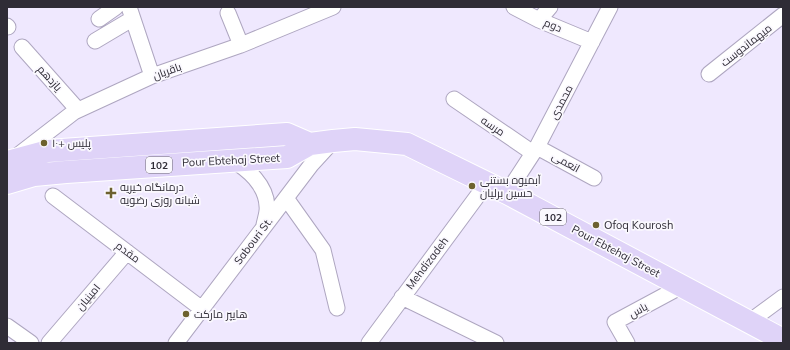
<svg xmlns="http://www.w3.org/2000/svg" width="790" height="350" font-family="Mulish,Cairo,sans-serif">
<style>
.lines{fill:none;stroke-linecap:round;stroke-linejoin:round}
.minor-casing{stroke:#aea6c0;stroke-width:17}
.primary-casing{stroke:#fff;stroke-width:24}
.minor{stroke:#fff;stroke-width:15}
.primary{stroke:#dfd3f8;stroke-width:22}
.poi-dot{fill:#6d612e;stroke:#faf8fe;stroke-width:1.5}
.labels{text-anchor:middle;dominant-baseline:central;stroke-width:3.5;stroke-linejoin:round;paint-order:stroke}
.shield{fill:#faf8fe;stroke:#6c6972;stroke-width:1}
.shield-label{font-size:10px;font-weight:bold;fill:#2f2c36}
.street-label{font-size:11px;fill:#2f2c36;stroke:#faf8fe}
.poi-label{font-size:11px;fill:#2f2c36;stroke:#faf8fe;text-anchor:start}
</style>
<rect width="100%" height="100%" fill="#efe8fe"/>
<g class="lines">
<defs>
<path id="minor" d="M 129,7 L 152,76
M 514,7 L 539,20 L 592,42
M 228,13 L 241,45
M 99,19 L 116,7
M 539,20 L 550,7
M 7,26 L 8,27
M 95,41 L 132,19
M 22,47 L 78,110
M 709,74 L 783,15
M 454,99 L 533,153
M 537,147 L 594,178
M 17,156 L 74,112 L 152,76 L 241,45 L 333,7
M 232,160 C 248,169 266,185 267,206 C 268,212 265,219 264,225
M 507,193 L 537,147 L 610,7
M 53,196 L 202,309
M 286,198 L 323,250 L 337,308
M 402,297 L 496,343
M 749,322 L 783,297
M 7,326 L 31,343
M 49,343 L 127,252
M 176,343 L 311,165 L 333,141
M 369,343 L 487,183
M 627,343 L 615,322 L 682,286"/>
<path id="primary" d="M 7,162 L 48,151 L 287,134 L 310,144
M 7,183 L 34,175 L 66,172 L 287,157 L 310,144 L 333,141 L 355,139 L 407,144 L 507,193 L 783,340"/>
</defs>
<!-- minor casing -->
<use href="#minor" class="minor-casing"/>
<!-- primary casing -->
<use href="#primary" class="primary-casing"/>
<!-- minor -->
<use href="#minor" class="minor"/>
<!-- primary -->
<use href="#primary" class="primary"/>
</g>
<!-- markers -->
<g class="poi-dot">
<circle cx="44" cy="143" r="4"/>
<circle cx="472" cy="186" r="4"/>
<path d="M109 187h4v4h4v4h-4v4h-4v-4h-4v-4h4z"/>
<circle cx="596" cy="225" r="4"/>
<circle cx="186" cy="314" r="4"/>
</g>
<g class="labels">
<!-- shield labels -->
<g class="shield">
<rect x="146" y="157" width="26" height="16" rx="3"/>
<rect x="540" y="209" width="26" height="16" rx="3"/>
</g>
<g class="shield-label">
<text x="159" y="165">102</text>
<text x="553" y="217">102</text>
</g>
<!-- street labels -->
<g class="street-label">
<text transform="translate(553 25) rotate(23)">دوم</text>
<text transform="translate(746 45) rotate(-38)">میهماندوست</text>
<text transform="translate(167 71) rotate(-20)">باقریان</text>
<text transform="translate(50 78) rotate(48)">یازدهم</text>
<text transform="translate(561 102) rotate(-62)">محمدی</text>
<text transform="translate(493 126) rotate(34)">مرسه</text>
<text transform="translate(231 160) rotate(-3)">Pour Ebtehaj Street</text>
<text transform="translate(566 162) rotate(29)">انعمی</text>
<text transform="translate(253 241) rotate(-53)">Sabouri St.</text>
<text transform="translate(616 251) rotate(28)">Pour Ebtehaj Street</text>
<text transform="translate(128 252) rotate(37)">مقدم</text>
<text transform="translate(427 263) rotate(-53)">Mehdizadeh</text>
<text transform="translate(88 297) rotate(-50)">امینیان</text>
<text transform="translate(638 310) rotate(-29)">یاس</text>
</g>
<!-- poi labels -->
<g class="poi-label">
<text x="52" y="143">پلیس +۱۰</text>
<text x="480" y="180">آبمیوه بستنی<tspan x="480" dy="13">حسین برلیان</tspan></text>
<text x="120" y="187">درمانگاه خیریه<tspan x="120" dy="13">شبانه روزی رضویه</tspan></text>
<text x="604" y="225">Ofoq Kourosh</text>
<text x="194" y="314">هایپر مارکت</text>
</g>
</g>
<!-- border -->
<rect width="790" height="350" fill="none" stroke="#2f2c36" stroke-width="16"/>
</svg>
